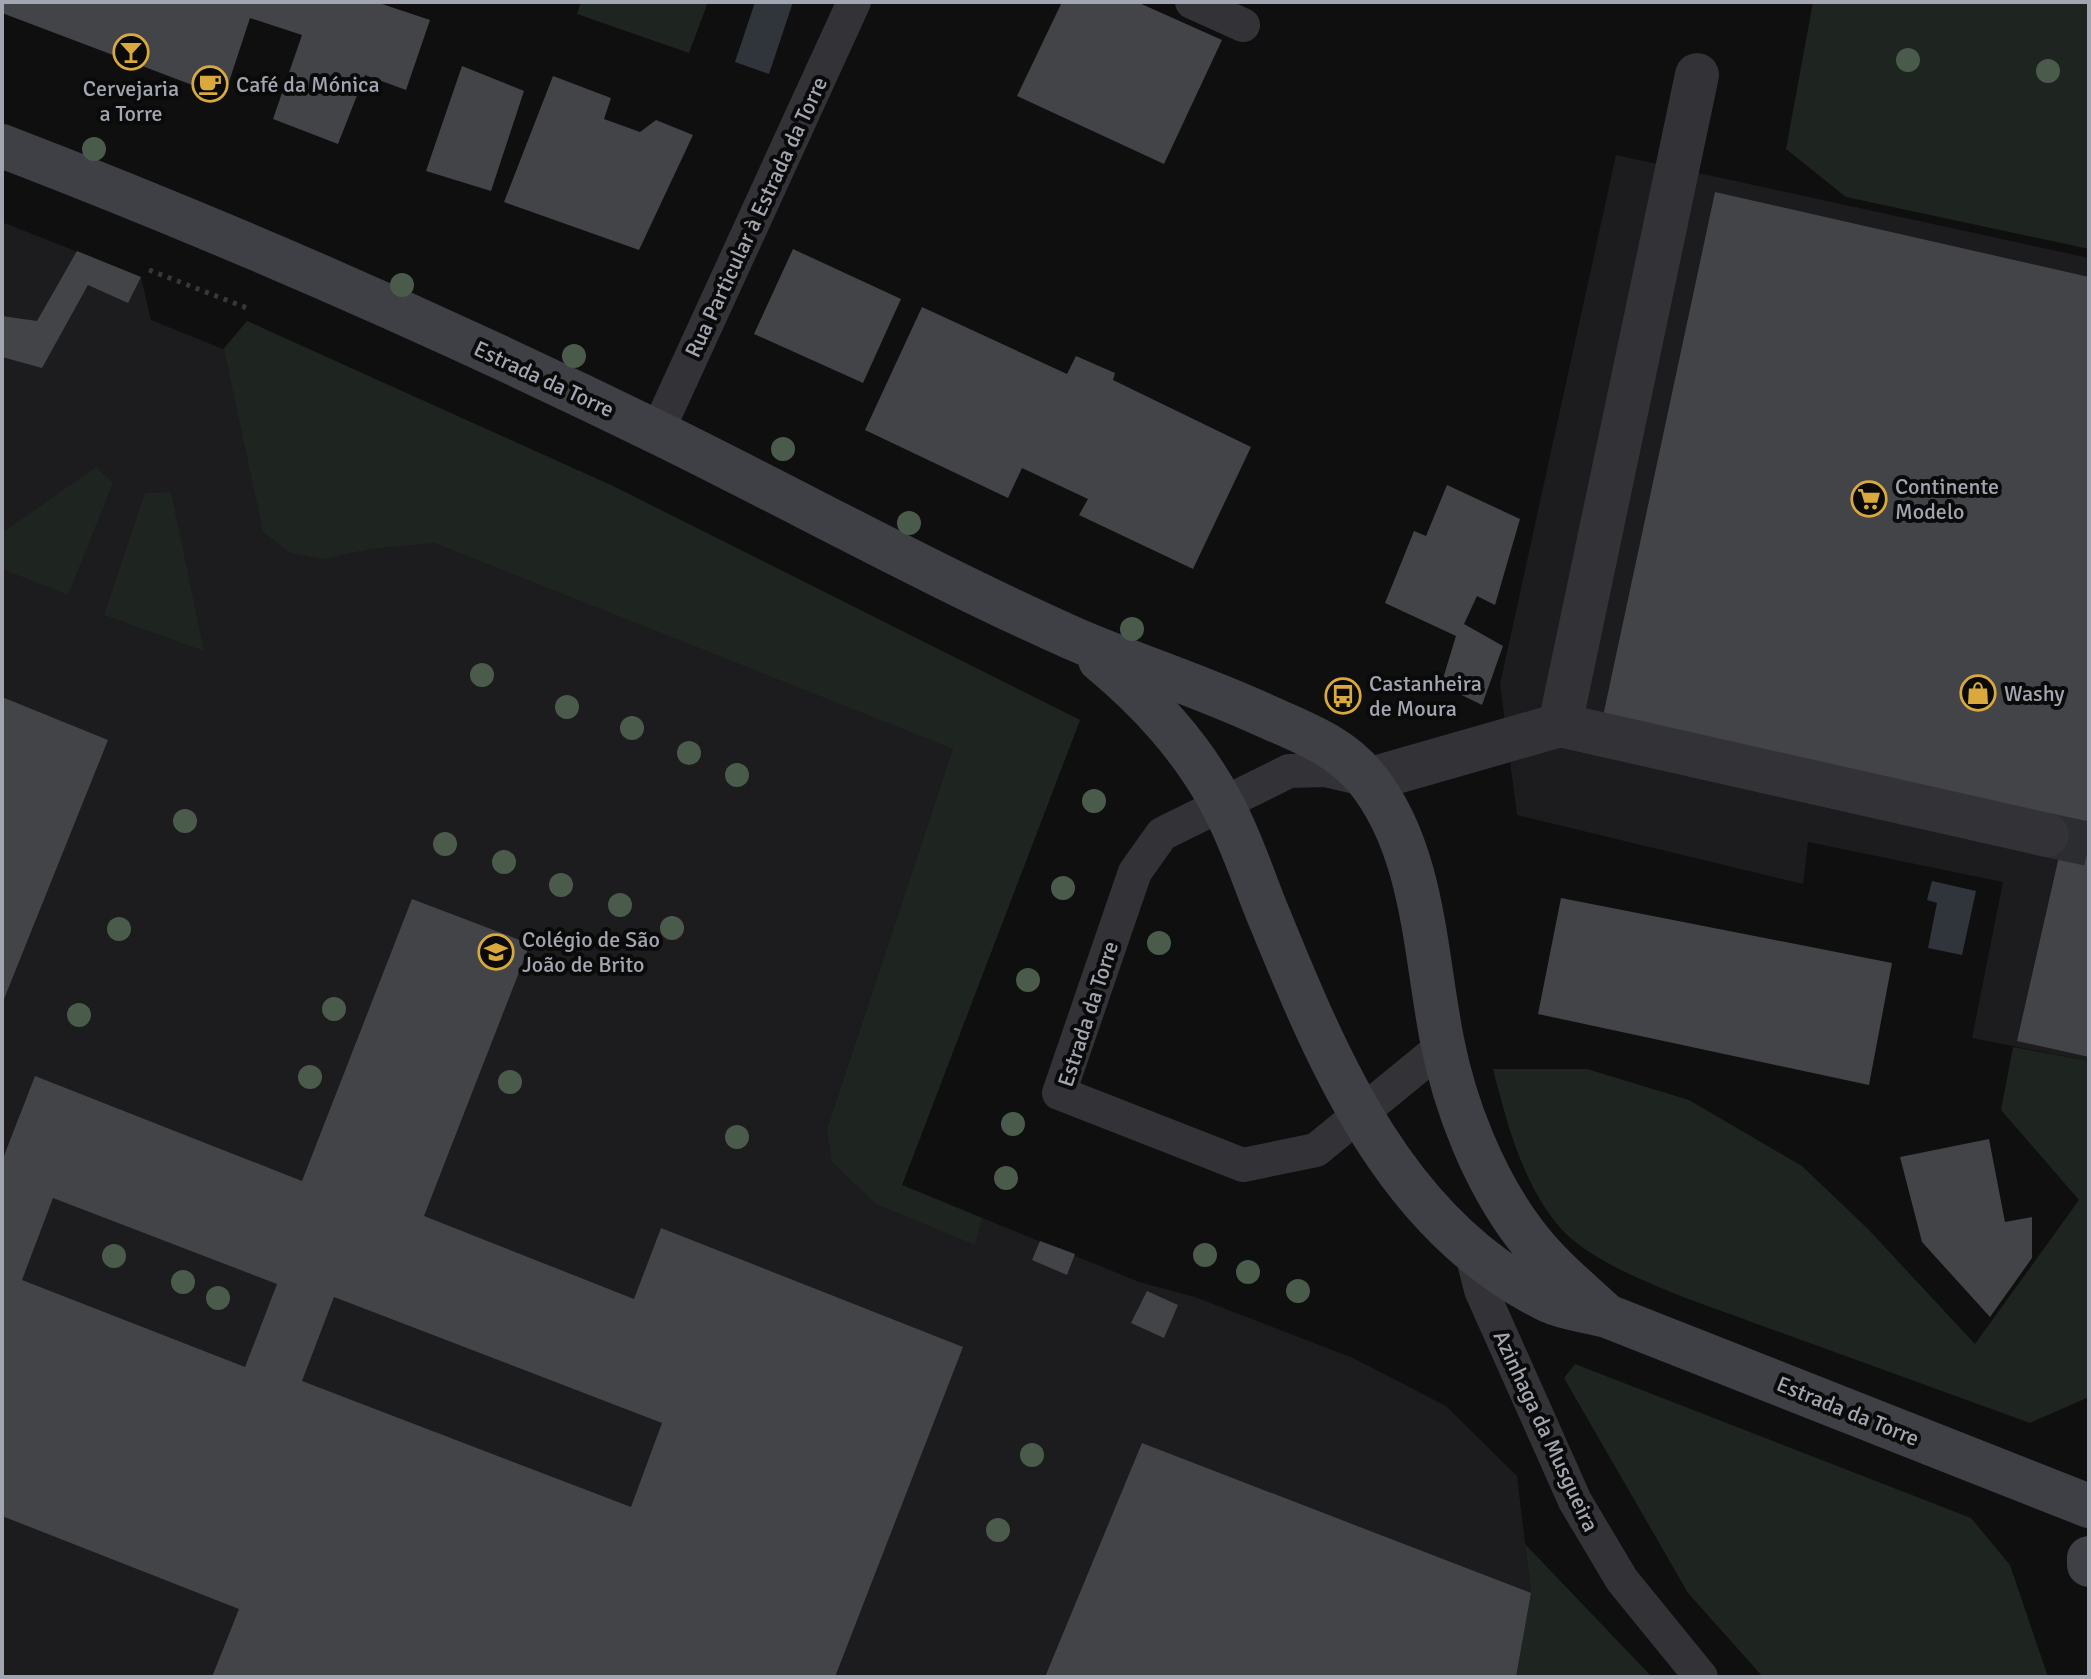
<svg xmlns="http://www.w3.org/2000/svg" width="2091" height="1679" font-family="Signika,sans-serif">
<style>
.built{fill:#1c1b1d}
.green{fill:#1e241f}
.water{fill:#2f353b}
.building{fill:#434448;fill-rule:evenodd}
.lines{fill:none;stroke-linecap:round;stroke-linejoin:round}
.street-tunnel{stroke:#2c2d30;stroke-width:44;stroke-dasharray:44 22;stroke-linecap:butt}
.path{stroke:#37383c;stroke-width:5;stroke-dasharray:4 6;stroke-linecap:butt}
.lane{stroke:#333337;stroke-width:34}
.street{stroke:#333337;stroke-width:44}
.secondary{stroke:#3f4045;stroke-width:44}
.tree{fill:#4a5b4c}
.labels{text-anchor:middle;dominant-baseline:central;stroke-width:8;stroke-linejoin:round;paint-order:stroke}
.poi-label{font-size:22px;fill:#a2a6b0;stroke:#0a0a0b;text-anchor:start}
.street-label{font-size:22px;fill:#a2a6b0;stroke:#0a0a0b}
</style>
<rect width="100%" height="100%" fill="#0f0f10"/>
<!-- built -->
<path class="built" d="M 1616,155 L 2089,258 L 2089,1061 L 1972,1038 L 2003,882 L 1808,842 L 1803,884 L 1517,815 L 1500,684 Z
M 2,222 L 141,277 L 151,320 L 223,349 L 247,321 L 615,487 L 1080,720 L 902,1185 L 1139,1282 L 1195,1297 L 1353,1358 L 1446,1406 L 1517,1476 L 1531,1593 L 1516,1677 L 2,1677 Z"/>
<!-- green -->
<path class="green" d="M 581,2 L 708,2 L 689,53 L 577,14 Z
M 1813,2 L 2089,2 L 2089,249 L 1846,197 L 1786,149 Z
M 247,321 L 615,487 L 1080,720 L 902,1185 L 982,1218 L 975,1245 L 876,1204 L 832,1162 L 827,1130 L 953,749 L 435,543 L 370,549 L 323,559 L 291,553 L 263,532 L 224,349 Z
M 96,467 L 113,483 L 68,595 L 2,569 L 2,533 Z
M 171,492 L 204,651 L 104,615 L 145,493 Z
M 2013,1047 L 2089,1061 L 2089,1397 L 2030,1423 C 1939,1390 1848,1357 1757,1324 C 1702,1303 1593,1270 1557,1224 C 1521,1179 1507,1123 1493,1069 L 1587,1069 L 1689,1100 L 1802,1166 L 1868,1229 L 1975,1344 L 2079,1200 L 2001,1110 Z
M 1575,1364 L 1971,1518 L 2010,1565 L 2048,1677 L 1763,1677 L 1688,1593 L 1564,1378 Z
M 1525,1544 L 1652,1677 L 1516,1677 L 1531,1593 Z"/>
<!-- water -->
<path class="water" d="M 755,2 L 793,2 L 769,74 L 735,62 Z
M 1932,881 L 1976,891 L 1962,955 L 1928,948 L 1937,903 L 1927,900 Z"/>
<!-- building -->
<path class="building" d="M 2,2 L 376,2 L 430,20 L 406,90 L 365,75 L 338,144 L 273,119 L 302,35 L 250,18 L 224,97 L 2,13 Z
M 1062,2 L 1137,2 L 1222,40 L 1164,164 L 1017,96 Z
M 462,66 L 524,91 L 491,191 L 426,171 Z
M 553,76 L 611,98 L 604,119 L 640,132 L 656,120 L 693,135 L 639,250 L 504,202 Z
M 1715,192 L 2089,277 L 2089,1057 L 2017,1041 L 2065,830 L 1602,721 Z
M 793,249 L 901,299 L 863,383 L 754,334 Z
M 77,251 L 141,277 L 128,303 L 88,285 L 42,368 L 2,357 L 2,316 L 37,321 Z
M 922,307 L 1067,374 L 1076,356 L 1115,373 L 1113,380 L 1251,447 L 1193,569 L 1079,515 L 1088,499 L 1022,468 L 1008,498 L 865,430 Z
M 1447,485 L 1520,519 L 1495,605 L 1477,596 L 1464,624 L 1503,646 L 1482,705 L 1441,685 L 1456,636 L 1385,603 L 1414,531 L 1426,536 Z
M 2,697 L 108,740 L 2,1004 Z
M 1561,898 L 1892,963 L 1869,1085 L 1538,1014 Z
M 412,899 L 530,944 L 424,1216 L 634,1299 L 661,1228 L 963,1347 L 835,1677 L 212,1677 L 239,1609 L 2,1516 L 2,1161 L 35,1076 L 302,1181 ZM 53,1198 L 277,1284 L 245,1367 L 22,1280 ZM 334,1297 L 662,1423 L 631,1507 L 302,1381 Z
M 1989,1139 L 2005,1222 L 2032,1217 L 2032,1258 L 1990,1317 L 1922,1242 L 1900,1157 Z
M 1040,1241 L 1075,1254 L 1067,1275 L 1032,1260 Z
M 1147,1291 L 1178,1305 L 1164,1338 L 1131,1323 Z
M 1142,1443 L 1531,1593 L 1516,1677 L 1045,1677 Z"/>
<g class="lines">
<!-- street-tunnel -->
<path class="street-tunnel" d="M 2047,835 L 2089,844"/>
<!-- path -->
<path class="path" d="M 149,270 L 247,308"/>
<!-- lane -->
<path class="lane" d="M 1192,2 L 1243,25
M 657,432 L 854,2
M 1368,780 L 1325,770 L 1289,771 L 1162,834 L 1135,872 L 1059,1093 L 1243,1165 L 1316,1150 L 1443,1046
M 1471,1250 L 1481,1290 L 1575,1501 L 1622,1580 L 1701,1677"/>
<!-- street -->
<path class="street" d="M 1560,725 L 1697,75
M 1368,780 L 1560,725 L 2047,835"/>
<!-- secondary -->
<path class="secondary" d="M 2,146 C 226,232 447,329 663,435 C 799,502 933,576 1072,638 C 1136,666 1204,687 1268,717 C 1304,733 1340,746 1366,778 C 1424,849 1425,954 1442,1040 C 1455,1107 1484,1180 1525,1234 C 1548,1265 1579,1290 1607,1316
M 1100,660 C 1149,701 1190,745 1221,802 C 1241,838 1254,881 1270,919 C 1330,1066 1397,1227 1549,1301 C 1566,1309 1589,1311 1607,1316 L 2089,1506
M 2089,1558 L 2089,1565"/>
</g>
<!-- trees -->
<g class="tree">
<circle cx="1908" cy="60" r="12"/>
<circle cx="2048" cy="71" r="12"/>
<circle cx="94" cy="149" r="12"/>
<circle cx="402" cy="285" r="12"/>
<circle cx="574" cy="356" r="12"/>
<circle cx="783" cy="449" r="12"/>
<circle cx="909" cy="523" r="12"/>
<circle cx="1132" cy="629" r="12"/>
<circle cx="482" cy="675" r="12"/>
<circle cx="567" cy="707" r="12"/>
<circle cx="632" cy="728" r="12"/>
<circle cx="689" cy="753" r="12"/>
<circle cx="737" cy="775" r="12"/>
<circle cx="1094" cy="801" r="12"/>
<circle cx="185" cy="821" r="12"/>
<circle cx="445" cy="844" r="12"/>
<circle cx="504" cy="862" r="12"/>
<circle cx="561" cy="885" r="12"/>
<circle cx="1063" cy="888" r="12"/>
<circle cx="620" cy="905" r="12"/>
<circle cx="672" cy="928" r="12"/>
<circle cx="119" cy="929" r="12"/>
<circle cx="1159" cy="943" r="12"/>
<circle cx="1028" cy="980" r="12"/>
<circle cx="334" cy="1009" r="12"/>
<circle cx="79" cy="1015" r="12"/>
<circle cx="310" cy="1077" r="12"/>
<circle cx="510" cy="1082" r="12"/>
<circle cx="1013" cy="1124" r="12"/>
<circle cx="737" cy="1137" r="12"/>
<circle cx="1006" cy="1178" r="12"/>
<circle cx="1205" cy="1255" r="12"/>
<circle cx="114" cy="1256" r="12"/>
<circle cx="1248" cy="1272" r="12"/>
<circle cx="183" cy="1282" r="12"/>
<circle cx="1298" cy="1291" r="12"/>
<circle cx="218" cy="1298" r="12"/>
<circle cx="1032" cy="1455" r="12"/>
<circle cx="998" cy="1530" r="12"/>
</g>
<!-- icons -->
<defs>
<symbol id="bar-ring" viewBox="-11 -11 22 22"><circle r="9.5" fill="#0a0a0b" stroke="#daa93d" stroke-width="1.5"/><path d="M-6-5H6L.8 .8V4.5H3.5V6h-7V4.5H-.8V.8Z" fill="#daa93d"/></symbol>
<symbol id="cafe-ring" viewBox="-11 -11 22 22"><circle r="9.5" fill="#0a0a0b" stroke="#daa93d" stroke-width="1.5"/><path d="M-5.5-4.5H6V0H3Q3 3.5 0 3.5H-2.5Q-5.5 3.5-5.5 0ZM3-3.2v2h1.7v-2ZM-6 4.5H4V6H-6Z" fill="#daa93d"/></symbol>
<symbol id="supermarket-ring" viewBox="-11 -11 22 22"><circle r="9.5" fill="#0a0a0b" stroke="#daa93d" stroke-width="1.5"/><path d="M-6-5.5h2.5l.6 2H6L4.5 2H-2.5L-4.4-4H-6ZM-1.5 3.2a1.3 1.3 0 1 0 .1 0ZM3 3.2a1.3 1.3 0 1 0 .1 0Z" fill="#daa93d"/></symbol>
<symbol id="shop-ring" viewBox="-11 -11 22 22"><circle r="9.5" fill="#0a0a0b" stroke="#daa93d" stroke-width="1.5"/><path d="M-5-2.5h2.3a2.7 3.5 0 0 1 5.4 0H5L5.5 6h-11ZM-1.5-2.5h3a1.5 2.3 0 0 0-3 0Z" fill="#daa93d"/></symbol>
<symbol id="bus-ring" viewBox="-11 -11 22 22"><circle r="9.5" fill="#0a0a0b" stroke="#daa93d" stroke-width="1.5"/><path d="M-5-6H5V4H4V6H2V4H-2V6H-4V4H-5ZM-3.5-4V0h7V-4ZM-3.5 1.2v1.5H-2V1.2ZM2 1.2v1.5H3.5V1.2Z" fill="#daa93d"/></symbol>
<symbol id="school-ring" viewBox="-11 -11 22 22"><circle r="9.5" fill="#0a0a0b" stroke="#daa93d" stroke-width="1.5"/><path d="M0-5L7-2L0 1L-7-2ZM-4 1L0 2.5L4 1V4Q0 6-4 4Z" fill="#daa93d"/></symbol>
</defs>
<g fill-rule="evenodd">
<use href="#bar-ring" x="111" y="32" width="40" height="40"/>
<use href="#cafe-ring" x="190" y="64" width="40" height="40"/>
<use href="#supermarket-ring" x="1849" y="479" width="40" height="40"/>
<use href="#shop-ring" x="1958" y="673" width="40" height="40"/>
<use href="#bus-ring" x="1323" y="676" width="40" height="40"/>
<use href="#school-ring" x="476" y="932" width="40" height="40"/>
</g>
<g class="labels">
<!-- poi labels -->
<g class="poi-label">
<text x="236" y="84">Café da Mónica</text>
<text x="131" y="88" text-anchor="middle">Cervejaria<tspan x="131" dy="25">a Torre</tspan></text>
<text x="1895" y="486">Continente<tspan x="1895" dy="25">Modelo</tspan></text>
<text x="1369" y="683">Castanheira<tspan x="1369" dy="25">de Moura</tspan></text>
<text x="2004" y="693">Washy</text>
<text x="522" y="939">Colégio de São<tspan x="522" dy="25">João de Brito</tspan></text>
</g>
<!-- street labels -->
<g class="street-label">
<text transform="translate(756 217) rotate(-65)">Rua Particular à Estrada da Torre</text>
<text transform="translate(544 379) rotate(25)">Estrada da Torre</text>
<text transform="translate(1088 1014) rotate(-72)">Estrada da Torre</text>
<text transform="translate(1848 1411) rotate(22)">Estrada da Torre</text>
<text transform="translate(1546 1431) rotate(65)">Azinhaga da Musgueira</text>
</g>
</g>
<!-- border -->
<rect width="2091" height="1679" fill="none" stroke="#a2a6b0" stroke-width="8"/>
</svg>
